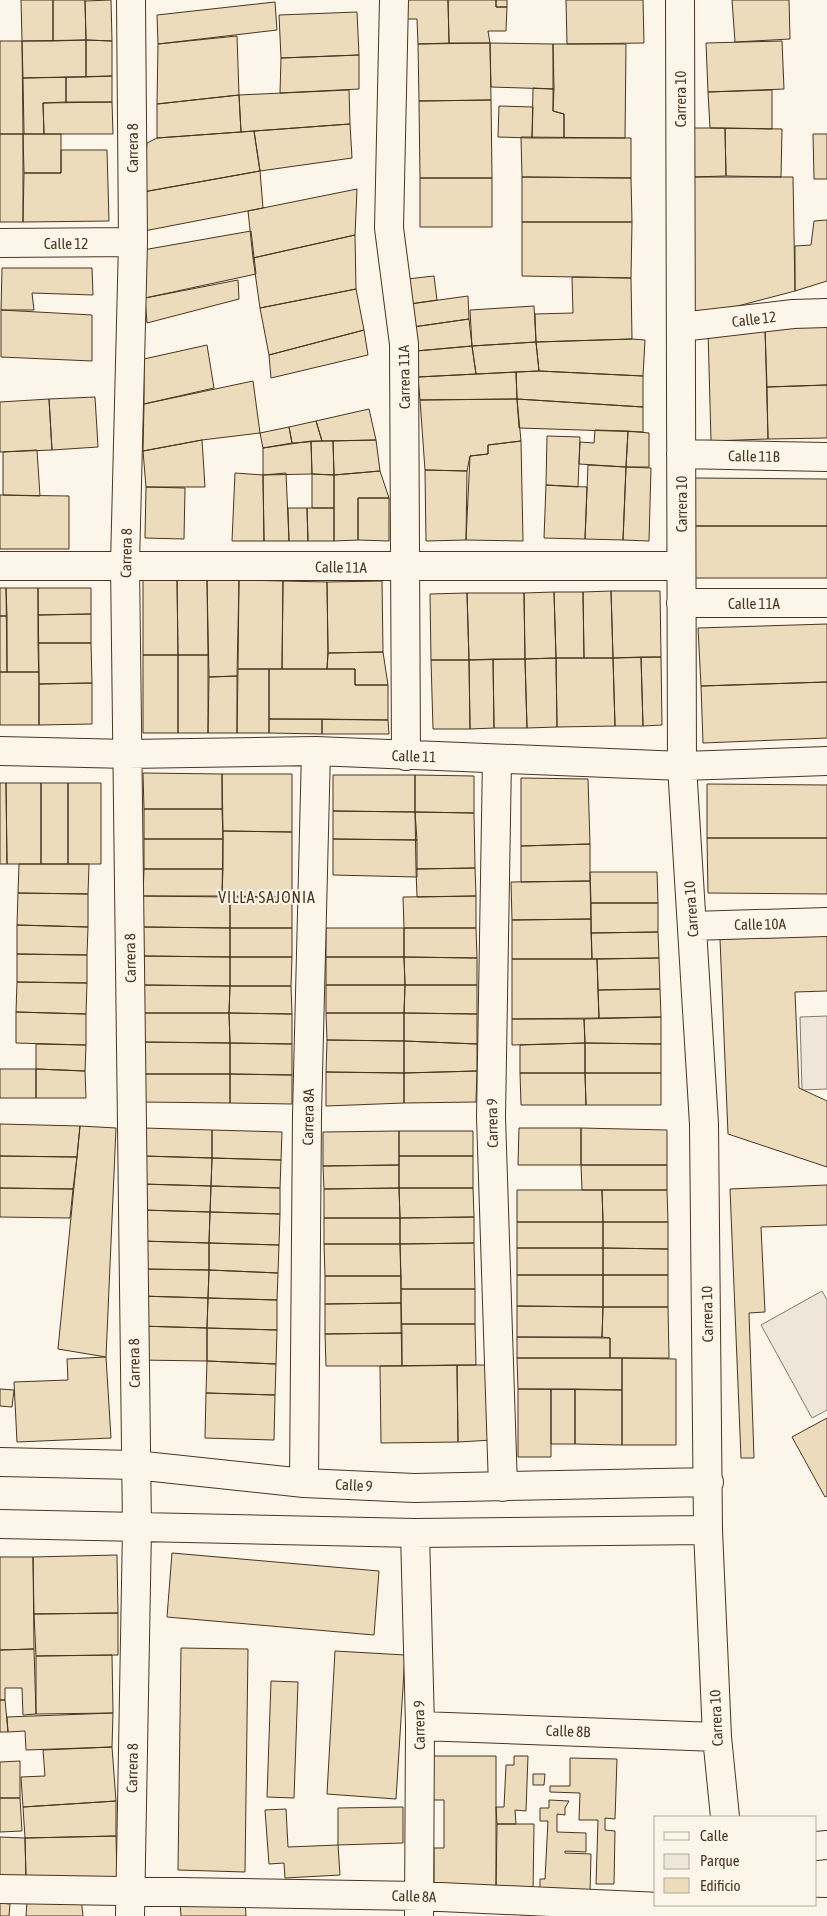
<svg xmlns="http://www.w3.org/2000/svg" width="827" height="1916" font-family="'Asap Condensed',sans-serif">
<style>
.green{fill:#ede6d9;stroke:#887966}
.building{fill:#ecdcbc;stroke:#4a3520}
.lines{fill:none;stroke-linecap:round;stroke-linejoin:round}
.minor-casing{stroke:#4a3520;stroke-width:30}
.minor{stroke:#fbf6e9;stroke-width:28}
.labels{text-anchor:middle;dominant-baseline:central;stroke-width:4;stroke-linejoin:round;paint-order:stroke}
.street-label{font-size:15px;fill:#4a3520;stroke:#fbf6e9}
.neighbourhood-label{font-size:16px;letter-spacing:1px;fill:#4a3520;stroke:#fbf6e9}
</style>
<rect width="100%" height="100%" fill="#fbf6e9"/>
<!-- green -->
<path class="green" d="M 827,1016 L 827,1089 L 802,1090 L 800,1017 Z
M 822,1291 L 827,1300 L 827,1410 L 812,1418 L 761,1325 Z"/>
<!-- building -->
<path class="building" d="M 21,0 L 53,0 L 53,41 L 22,41 Z
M 53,0 L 85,0 L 86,40 L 53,41 Z
M 111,0 L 112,41 L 86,40 L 85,1 Z
M 401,0 L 448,0 L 449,43 L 418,44 L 417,19 L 401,19 Z
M 448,0 L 496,0 L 496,7 L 507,7 L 506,31 L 488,31 L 490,43 L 449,43 Z
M 496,0 L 507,0 L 507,7 L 496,7 Z
M 566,0 L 643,0 L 644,43 L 567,44 Z
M 732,0 L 789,0 L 790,39 L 735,42 Z
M 275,2 L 277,30 L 158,44 L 157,15 Z
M 357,12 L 359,55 L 281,58 L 279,15 Z
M 237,36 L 239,95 L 157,104 L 158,44 Z
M 86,40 L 86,77 L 23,78 L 22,41 Z
M 86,40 L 112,41 L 112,76 L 86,77 Z
M 0,41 L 22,41 L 23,134 L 0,134 Z
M 782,41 L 784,89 L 708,92 L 706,43 Z
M 490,43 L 553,44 L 554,89 L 491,87 Z
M 490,43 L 491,100 L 419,101 L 418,44 Z
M 553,44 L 626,44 L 625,138 L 564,138 L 564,114 L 553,111 Z
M 359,55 L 359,89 L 280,93 L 281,58 Z
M 112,76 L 112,102 L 66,102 L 66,77 Z
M 66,77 L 66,102 L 43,103 L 44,134 L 24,134 L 23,78 Z
M 533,88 L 554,89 L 553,111 L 564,114 L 564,138 L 532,138 Z
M 349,90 L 350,124 L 241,132 L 239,95 Z
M 772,90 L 772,129 L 710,128 L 708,92 Z
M 239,95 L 241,132 L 157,138 L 157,104 Z
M 491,100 L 492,178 L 420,178 L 419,101 Z
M 112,102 L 113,134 L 44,134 L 43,103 Z
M 499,106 L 533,107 L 532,138 L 498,137 Z
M 350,124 L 352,158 L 260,171 L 254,131 Z
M 690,128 L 725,128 L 726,176 L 691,177 Z
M 725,128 L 782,129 L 781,177 L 726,176 Z
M 254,131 L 260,171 L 143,192 L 147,143 L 157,138 Z
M 0,134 L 23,134 L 23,222 L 0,222 Z
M 23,134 L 61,134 L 61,173 L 24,173 Z
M 813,134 L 827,134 L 827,179 L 814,179 Z
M 521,137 L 631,138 L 631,178 L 522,177 Z
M 61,150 L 107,150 L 109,221 L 23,222 L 24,173 L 61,173 Z
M 260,171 L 263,208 L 144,231 L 143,192 Z
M 522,177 L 631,178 L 632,222 L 522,222 Z
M 691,177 L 793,177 L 795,291 L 692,318 Z
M 420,178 L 492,178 L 492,227 L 420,227 Z
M 357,189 L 355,235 L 253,258 L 248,211 Z
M 827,220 L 827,281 L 795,291 L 795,246 L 811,245 L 814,221 Z
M 522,222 L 632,222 L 631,278 L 522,276 Z
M 251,231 L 256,274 L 145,298 L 143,250 Z
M 355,235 L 356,289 L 260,308 L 253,258 Z
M 2,268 L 92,268 L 93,295 L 32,293 L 34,310 L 1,310 Z
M 434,276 L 437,300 L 410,304 L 407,279 Z
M 572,277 L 631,278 L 632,339 L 536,342 L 535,314 L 573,313 Z
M 238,280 L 239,299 L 147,323 L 145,298 Z
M 356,289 L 364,330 L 269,355 L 260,308 Z
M 468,296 L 469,319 L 413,327 L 410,304 Z
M 534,306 L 536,342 L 472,346 L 470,310 Z
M 1,310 L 92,315 L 92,361 L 1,357 Z
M 469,319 L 472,346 L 416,351 L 413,327 Z
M 827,326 L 827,385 L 767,387 L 765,328 Z
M 765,328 L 768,439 L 711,441 L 708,330 Z
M 364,330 L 368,355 L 271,378 L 269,355 Z
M 632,339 L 645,340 L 643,376 L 539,371 L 536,342 Z
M 536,342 L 539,371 L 476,374 L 472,346 Z
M 207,345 L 214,388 L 144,404 L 144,359 Z
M 472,346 L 476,374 L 418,377 L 416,351 Z
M 539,371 L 643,376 L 643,407 L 517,399 L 516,372 Z
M 516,372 L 517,399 L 420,400 L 418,377 Z
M 253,381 L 260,433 L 202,440 L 143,451 L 144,404 Z
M 827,385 L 827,438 L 768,439 L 767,387 Z
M 95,397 L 98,447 L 52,450 L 49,399 Z
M 49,399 L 52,450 L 0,452 L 0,402 Z
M 517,399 L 643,407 L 643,432 L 519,428 Z
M 517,399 L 521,441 L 488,445 L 488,454 L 470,456 L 467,471 L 425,470 L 420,400 Z
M 369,409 L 376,440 L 322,441 L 316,421 Z
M 316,421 L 322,441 L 292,443 L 289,427 Z
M 289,427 L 292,443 L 263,448 L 260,433 Z
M 595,430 L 628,431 L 626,467 L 579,464 L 580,442 L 594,443 Z
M 628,431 L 649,433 L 649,467 L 626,467 Z
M 547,436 L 580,437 L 578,487 L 546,485 Z
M 202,440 L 205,487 L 146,487 L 143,451 Z
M 376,440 L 380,471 L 334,475 L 333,441 Z
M 311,441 L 312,474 L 263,475 L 263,448 Z
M 311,441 L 333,441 L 334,475 L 312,474 Z
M 521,441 L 523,541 L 466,540 L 470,456 L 488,454 L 488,445 Z
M 37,450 L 40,496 L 3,495 L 3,452 Z
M 588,465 L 626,467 L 623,540 L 585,539 Z
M 626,467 L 651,468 L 649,541 L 623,540 Z
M 425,470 L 467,471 L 466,540 L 426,541 Z
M 380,471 L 389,498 L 358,498 L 358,540 L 334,541 L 334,475 Z
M 235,473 L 263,475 L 264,541 L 232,541 Z
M 286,473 L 289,541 L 264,541 L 263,475 Z
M 312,474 L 334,475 L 334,508 L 312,508 Z
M 695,478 L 827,479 L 827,526 L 695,526 Z
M 546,485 L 587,487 L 585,539 L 544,538 Z
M 146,487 L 185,488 L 184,539 L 145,538 Z
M 0,495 L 69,496 L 69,549 L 0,549 Z
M 358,498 L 389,498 L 389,541 L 358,540 Z
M 288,508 L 307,508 L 308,541 L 289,541 Z
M 307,508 L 334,508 L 334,541 L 308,541 Z
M 695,526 L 827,526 L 827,578 L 695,578 Z
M 143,578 L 177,578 L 178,655 L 143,655 Z
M 177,578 L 207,580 L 208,655 L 178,655 Z
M 207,580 L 239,580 L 237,676 L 209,677 Z
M 239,580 L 283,581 L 282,669 L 238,669 Z
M 283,581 L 327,582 L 328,653 L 327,669 L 282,669 Z
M 382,581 L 383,652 L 328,653 L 327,582 Z
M 0,588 L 6,588 L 7,616 L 0,616 Z
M 6,588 L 38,588 L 39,672 L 7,672 Z
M 38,588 L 91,588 L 91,614 L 38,615 Z
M 611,591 L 613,658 L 584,658 L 583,592 Z
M 611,591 L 660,591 L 661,657 L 613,658 Z
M 554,592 L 583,592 L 584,658 L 556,658 Z
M 554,592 L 556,658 L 525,659 L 524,593 Z
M 467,593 L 524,593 L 525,659 L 469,660 Z
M 467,593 L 469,660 L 431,660 L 430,594 Z
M 91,614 L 91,643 L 38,643 L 38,615 Z
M 0,616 L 7,616 L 7,672 L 0,672 Z
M 827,624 L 827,682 L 701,686 L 698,628 Z
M 38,643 L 91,643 L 92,683 L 39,684 Z
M 383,652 L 388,685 L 355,685 L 355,669 L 327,669 L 328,653 Z
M 143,655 L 178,655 L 178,733 L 143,733 Z
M 178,655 L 208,655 L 208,733 L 178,733 Z
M 641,657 L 643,726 L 615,726 L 613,658 Z
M 641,657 L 661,657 L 662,725 L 643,726 Z
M 556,658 L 613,658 L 615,726 L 557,727 Z
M 556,658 L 557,727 L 527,728 L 525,659 Z
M 493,659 L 525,659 L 527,728 L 494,728 Z
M 493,659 L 494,728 L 470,729 L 469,660 Z
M 431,660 L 469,660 L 470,729 L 433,729 Z
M 238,669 L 269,669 L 269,733 L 237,733 Z
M 269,669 L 355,669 L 355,685 L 388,685 L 388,720 L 269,719 Z
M 0,672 L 39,672 L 39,725 L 0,725 Z
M 237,676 L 237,733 L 208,733 L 209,677 Z
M 827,682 L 827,738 L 703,743 L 701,686 Z
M 92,683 L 92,724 L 39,725 L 39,684 Z
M 269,719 L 322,719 L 322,734 L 269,733 Z
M 322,719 L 388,720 L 389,734 L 322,734 Z
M 143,773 L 222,774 L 222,809 L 144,809 Z
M 222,774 L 292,774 L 292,832 L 223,831 Z
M 333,775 L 415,775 L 415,812 L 333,811 Z
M 415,775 L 474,776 L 474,813 L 415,812 Z
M 521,778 L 588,779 L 590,844 L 521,846 Z
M 0,783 L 6,783 L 7,864 L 0,864 Z
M 6,783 L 41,783 L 41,864 L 7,864 Z
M 41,783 L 68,783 L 68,864 L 41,864 Z
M 68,783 L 101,783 L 101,864 L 68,864 Z
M 707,784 L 827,785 L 827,838 L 707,838 Z
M 144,809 L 222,809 L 223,839 L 144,839 Z
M 333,811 L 415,812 L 417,840 L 333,839 Z
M 415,812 L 474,813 L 475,868 L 416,869 Z
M 223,831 L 292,832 L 292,897 L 222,896 Z
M 707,838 L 827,838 L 827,894 L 708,893 Z
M 144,839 L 223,839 L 223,869 L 144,869 Z
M 333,839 L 417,840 L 417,877 L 333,875 Z
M 590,844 L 590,881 L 521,882 L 521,846 Z
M 19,864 L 89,864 L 88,894 L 18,893 Z
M 475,868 L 476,896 L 417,897 L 416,869 Z
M 144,869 L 223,869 L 222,896 L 143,896 Z
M 590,872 L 657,872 L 658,903 L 591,903 Z
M 590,881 L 591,919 L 512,920 L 511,882 Z
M 18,893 L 88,894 L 88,927 L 17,925 Z
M 143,896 L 230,897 L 230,928 L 143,927 Z
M 476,896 L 476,928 L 404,928 L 403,897 Z
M 230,897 L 292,897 L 292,928 L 230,928 Z
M 591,903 L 658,903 L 658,932 L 591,933 Z
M 591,919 L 592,959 L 512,959 L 512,920 Z
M 17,925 L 88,927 L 87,955 L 17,954 Z
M 143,927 L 230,928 L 230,957 L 143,956 Z
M 230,928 L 292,928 L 292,957 L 230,957 Z
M 326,928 L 404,928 L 404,957 L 326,957 Z
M 404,928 L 476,928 L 477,958 L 404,957 Z
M 658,932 L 659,958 L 592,959 L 591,933 Z
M 827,936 L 827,991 L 795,992 L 799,1088 L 827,1101 L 827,1167 L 728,1134 L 720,939 Z
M 17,954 L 87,955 L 87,983 L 17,982 Z
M 143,956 L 230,957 L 230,986 L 143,985 Z
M 230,957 L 292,957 L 291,986 L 230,986 Z
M 326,957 L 404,957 L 405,985 L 326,985 Z
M 404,957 L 477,958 L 477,985 L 405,985 Z
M 659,958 L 660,989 L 598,990 L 597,959 Z
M 512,959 L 597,959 L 599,1018 L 512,1019 Z
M 17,982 L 87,983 L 86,1014 L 16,1012 Z
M 143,985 L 230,986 L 229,1013 L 143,1013 Z
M 326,985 L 405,985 L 404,1013 L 326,1013 Z
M 405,985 L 477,985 L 477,1014 L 404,1013 Z
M 230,986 L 291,986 L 292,1014 L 229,1013 Z
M 660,989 L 661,1017 L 599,1018 L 598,990 Z
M 16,1012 L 86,1014 L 86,1045 L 16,1043 Z
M 143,1013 L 229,1013 L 230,1043 L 143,1042 Z
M 229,1013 L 292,1014 L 292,1044 L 230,1043 Z
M 326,1013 L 404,1013 L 404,1041 L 327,1040 Z
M 404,1013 L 477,1014 L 477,1044 L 404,1041 Z
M 661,1017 L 661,1044 L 585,1043 L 584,1019 Z
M 512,1019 L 584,1019 L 585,1043 L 512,1045 Z
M 327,1040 L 404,1041 L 404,1073 L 326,1072 Z
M 404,1041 L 477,1044 L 477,1071 L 404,1073 Z
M 143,1042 L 230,1043 L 230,1074 L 143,1074 Z
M 230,1043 L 292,1044 L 292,1075 L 230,1074 Z
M 585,1043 L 661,1044 L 661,1073 L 585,1073 Z
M 585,1043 L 585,1073 L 520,1073 L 520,1045 Z
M 36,1044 L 86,1045 L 85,1071 L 36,1069 Z
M 0,1069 L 36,1069 L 36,1098 L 0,1098 Z
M 36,1069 L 85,1071 L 86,1098 L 36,1098 Z
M 477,1071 L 476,1102 L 404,1103 L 404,1073 Z
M 326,1072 L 404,1073 L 404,1103 L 326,1106 Z
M 520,1073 L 585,1073 L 586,1105 L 521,1105 Z
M 585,1073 L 661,1073 L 661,1105 L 586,1105 Z
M 143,1074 L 230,1074 L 230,1103 L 143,1102 Z
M 230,1074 L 292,1075 L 292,1104 L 230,1103 Z
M 0,1124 L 80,1126 L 77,1157 L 0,1156 Z
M 80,1126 L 116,1128 L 106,1357 L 58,1349 Z
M 144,1128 L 212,1130 L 212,1158 L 143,1156 Z
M 519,1128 L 581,1128 L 581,1165 L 518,1165 Z
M 581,1128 L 667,1130 L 667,1165 L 581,1165 Z
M 212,1130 L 282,1132 L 281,1160 L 212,1158 Z
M 399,1131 L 473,1131 L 473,1156 L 399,1156 Z
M 399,1131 L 399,1165 L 323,1166 L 323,1132 Z
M 0,1156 L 77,1157 L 73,1189 L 0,1188 Z
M 143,1156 L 212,1158 L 211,1186 L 142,1184 Z
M 399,1156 L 473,1156 L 473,1188 L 399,1188 Z
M 212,1158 L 281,1160 L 280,1188 L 211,1186 Z
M 399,1165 L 399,1188 L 324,1189 L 323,1166 Z
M 581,1165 L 667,1165 L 667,1190 L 582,1190 Z
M 142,1184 L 211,1186 L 210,1212 L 142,1210 Z
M 827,1185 L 827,1225 L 761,1227 L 765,1312 L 749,1313 L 754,1458 L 741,1458 L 730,1189 Z
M 211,1186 L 280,1188 L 280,1214 L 210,1212 Z
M 0,1188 L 73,1189 L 70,1218 L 0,1217 Z
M 399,1188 L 473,1188 L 474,1217 L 400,1218 Z
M 399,1188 L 400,1218 L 324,1218 L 324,1189 Z
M 517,1190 L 602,1190 L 603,1222 L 517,1222 Z
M 602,1190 L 667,1190 L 668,1222 L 603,1222 Z
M 142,1210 L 210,1212 L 209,1243 L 141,1241 Z
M 210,1212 L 280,1214 L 279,1245 L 209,1243 Z
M 474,1217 L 474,1243 L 400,1244 L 400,1218 Z
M 324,1218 L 400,1218 L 400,1244 L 324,1244 Z
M 517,1222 L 603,1222 L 603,1248 L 517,1248 Z
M 603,1222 L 668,1222 L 668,1249 L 603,1248 Z
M 141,1241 L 209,1243 L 209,1270 L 141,1269 Z
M 209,1243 L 279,1245 L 278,1273 L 209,1270 Z
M 474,1243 L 475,1289 L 401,1289 L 400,1244 Z
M 324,1244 L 400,1244 L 401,1276 L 325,1276 Z
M 517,1248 L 603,1248 L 603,1275 L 517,1275 Z
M 603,1248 L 668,1249 L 668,1275 L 603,1275 Z
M 141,1269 L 209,1270 L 208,1298 L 140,1296 Z
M 209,1270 L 278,1273 L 277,1300 L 208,1298 Z
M 517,1275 L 603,1275 L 603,1307 L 517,1306 Z
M 603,1275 L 668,1275 L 668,1307 L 603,1307 Z
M 325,1276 L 401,1276 L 401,1303 L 325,1304 Z
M 401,1289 L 475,1289 L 475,1324 L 401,1324 Z
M 140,1296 L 208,1298 L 207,1328 L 139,1326 Z
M 208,1298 L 277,1300 L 277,1330 L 207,1328 Z
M 401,1303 L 402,1333 L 325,1334 L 325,1304 Z
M 517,1306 L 603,1307 L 602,1337 L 517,1337 Z
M 603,1307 L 668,1307 L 669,1358 L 610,1358 L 610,1338 L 602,1337 Z
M 401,1324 L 475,1324 L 476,1365 L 402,1366 Z
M 139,1326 L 207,1328 L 207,1361 L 138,1360 Z
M 207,1328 L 277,1330 L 276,1364 L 207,1361 Z
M 402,1333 L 402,1366 L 326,1366 L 325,1334 Z
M 517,1337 L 610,1338 L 610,1358 L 517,1358 Z
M 106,1357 L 111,1438 L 17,1442 L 14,1382 L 68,1380 L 67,1359 Z
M 517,1358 L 622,1358 L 622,1390 L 518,1389 Z
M 622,1358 L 676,1359 L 676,1445 L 622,1445 Z
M 207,1361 L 276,1364 L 275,1395 L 206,1393 Z
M 457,1365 L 493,1365 L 493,1440 L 458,1442 Z
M 457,1365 L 458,1442 L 381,1443 L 380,1366 Z
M 0,1389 L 14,1390 L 12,1407 L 0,1406 Z
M 518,1389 L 551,1389 L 551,1457 L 518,1457 Z
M 551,1389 L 575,1389 L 575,1444 L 551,1444 Z
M 575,1389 L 622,1390 L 622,1445 L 575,1444 Z
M 206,1393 L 275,1395 L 274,1440 L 205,1438 Z
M 827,1418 L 827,1496 L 825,1497 L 792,1437 Z
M 172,1553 L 379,1571 L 374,1635 L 167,1617 Z
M 117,1555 L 118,1613 L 34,1614 L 33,1557 Z
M 0,1557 L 33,1557 L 34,1649 L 0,1650 Z
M 118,1613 L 118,1655 L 36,1656 L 34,1614 Z
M 181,1648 L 248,1649 L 245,1872 L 178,1870 Z
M 34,1649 L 36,1714 L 23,1715 L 22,1688 L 5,1688 L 5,1700 L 0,1700 L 0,1650 Z
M 335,1651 L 405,1655 L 396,1799 L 327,1794 Z
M 112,1655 L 113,1713 L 36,1714 L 36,1656 Z
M 271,1681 L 298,1682 L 294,1798 L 267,1797 Z
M 0,1700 L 5,1700 L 8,1732 L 0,1732 Z
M 113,1713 L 112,1747 L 26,1750 L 25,1731 L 8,1732 L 7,1717 Z
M 112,1747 L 116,1801 L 23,1807 L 21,1777 L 45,1776 L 43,1750 Z
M 433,1756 L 496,1756 L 496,1891 L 434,1891 L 434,1848 L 444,1848 L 444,1800 L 433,1800 Z
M 514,1756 L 528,1756 L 526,1811 L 515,1810 L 516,1824 L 497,1824 L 496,1807 L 504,1807 L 506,1765 L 514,1765 Z
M 570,1758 L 617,1759 L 615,1819 L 605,1818 L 605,1830 L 615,1831 L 614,1884 L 596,1884 L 598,1820 L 579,1820 L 580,1793 L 550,1792 L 550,1786 L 570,1786 Z
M 20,1761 L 20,1798 L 0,1798 L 0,1762 Z
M 533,1774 L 545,1774 L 544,1785 L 533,1785 Z
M 0,1798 L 20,1798 L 22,1831 L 0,1832 Z
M 549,1800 L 569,1801 L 565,1808 L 565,1815 L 557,1814 L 557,1832 L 586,1833 L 586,1852 L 565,1851 L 565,1853 L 591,1854 L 590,1893 L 540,1891 L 540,1879 L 545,1879 L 548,1821 L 540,1821 L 540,1808 L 549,1808 Z
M 116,1801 L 116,1836 L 25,1838 L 23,1807 Z
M 403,1807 L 403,1843 L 338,1845 L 338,1808 Z
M 286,1809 L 288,1847 L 338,1845 L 340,1875 L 285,1878 L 284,1863 L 269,1864 L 265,1810 Z
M 497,1824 L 534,1824 L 533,1892 L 496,1891 Z
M 116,1836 L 117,1877 L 26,1879 L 25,1838 Z
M 0,1837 L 25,1838 L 26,1879 L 0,1879 Z
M 81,1898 L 83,1916 L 26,1916 L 27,1902 Z
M 245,1901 L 246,1916 L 181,1916 L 180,1903 Z
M 0,1903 L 10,1904 L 9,1916 L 0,1916 Z"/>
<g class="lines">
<defs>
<path id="minor" d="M 394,0 L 389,228 L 404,344 L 406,756
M 680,0 L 682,766 L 704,1124 L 708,1530 L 717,1737 L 725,1817
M 0,243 L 133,242
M 681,327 L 793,314 L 827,313
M 681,454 L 827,457
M 0,566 L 681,566
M 681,603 L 827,603
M 0,751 L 128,754 L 316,751 L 682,766 L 827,761
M 497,759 L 491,1117 L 503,1487
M 692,926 L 827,922
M 0,1462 L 135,1465 L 304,1483 L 414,1488 L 709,1482
M 304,1483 L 307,1115 L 316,751
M 0,1524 L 415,1533 L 708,1530
M 415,1533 L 420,1726 L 419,1916
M 420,1726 L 717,1737
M 816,1846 L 827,1845
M 0,1889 L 419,1896 L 726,1910 L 827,1912
M 130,1916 L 137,1528 L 125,564 L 133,242 L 131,0"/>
</defs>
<!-- minor casing -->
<use href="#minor" class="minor-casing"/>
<!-- minor -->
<use href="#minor" class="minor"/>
</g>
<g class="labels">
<!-- street labels -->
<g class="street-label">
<text transform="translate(680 99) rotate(-90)">Carrera 10</text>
<text transform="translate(132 148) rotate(-90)">Carrera 8</text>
<text x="66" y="243">Calle 12</text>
<text transform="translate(754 319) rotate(-7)">Calle 12</text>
<text transform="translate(404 377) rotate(-91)">Carrera 11A</text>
<text transform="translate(754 456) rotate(1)">Calle 11B</text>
<text transform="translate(681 504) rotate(-90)">Carrera 10</text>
<text transform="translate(126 553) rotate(-89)">Carrera 8</text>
<text transform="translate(341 567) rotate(1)">Calle 11A</text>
<text x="754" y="603">Calle 11A</text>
<text transform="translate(414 756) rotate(2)">Calle 11</text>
<text transform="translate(691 909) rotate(-94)">Carrera 10</text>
<text transform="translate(760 924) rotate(-1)">Calle 10A</text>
<text transform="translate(130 958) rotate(-91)">Carrera 8</text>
<text transform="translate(308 1117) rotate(-89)">Carrera 8A</text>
<text transform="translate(492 1123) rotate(-91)">Carrera 9</text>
<text transform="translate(707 1314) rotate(-91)">Carrera 10</text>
<text transform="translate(134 1363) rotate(-91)">Carrera 8</text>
<text transform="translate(354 1485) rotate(3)">Calle 9</text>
<text transform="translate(716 1718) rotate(-93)">Carrera 10</text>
<text transform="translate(419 1725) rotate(-91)">Carrera 9</text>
<text transform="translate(568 1731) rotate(2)">Calle 8B</text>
<text transform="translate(132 1768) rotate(-89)">Carrera 8</text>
<text transform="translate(414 1896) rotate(2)">Calle 8A</text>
</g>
<!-- neighbourhood labels -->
<g class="neighbourhood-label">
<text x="267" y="897">VILLA SAJONIA</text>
</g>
</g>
<!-- legend -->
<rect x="654" y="1816" width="162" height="90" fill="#fbf6e9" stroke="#b4a999"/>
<rect x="664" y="1832" width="25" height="8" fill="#fbf6e9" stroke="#b4a999"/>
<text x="700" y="1841" font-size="15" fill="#4a3520">Calle</text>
<rect x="664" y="1854" width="25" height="15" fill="#ede6d9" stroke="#b4a999"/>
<text x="700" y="1866" font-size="15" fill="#4a3520">Parque</text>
<rect x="664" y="1878" width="25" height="15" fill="#ecdcbc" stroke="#b4a999"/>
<text x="700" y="1891" font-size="15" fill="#4a3520">Edificio</text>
</svg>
